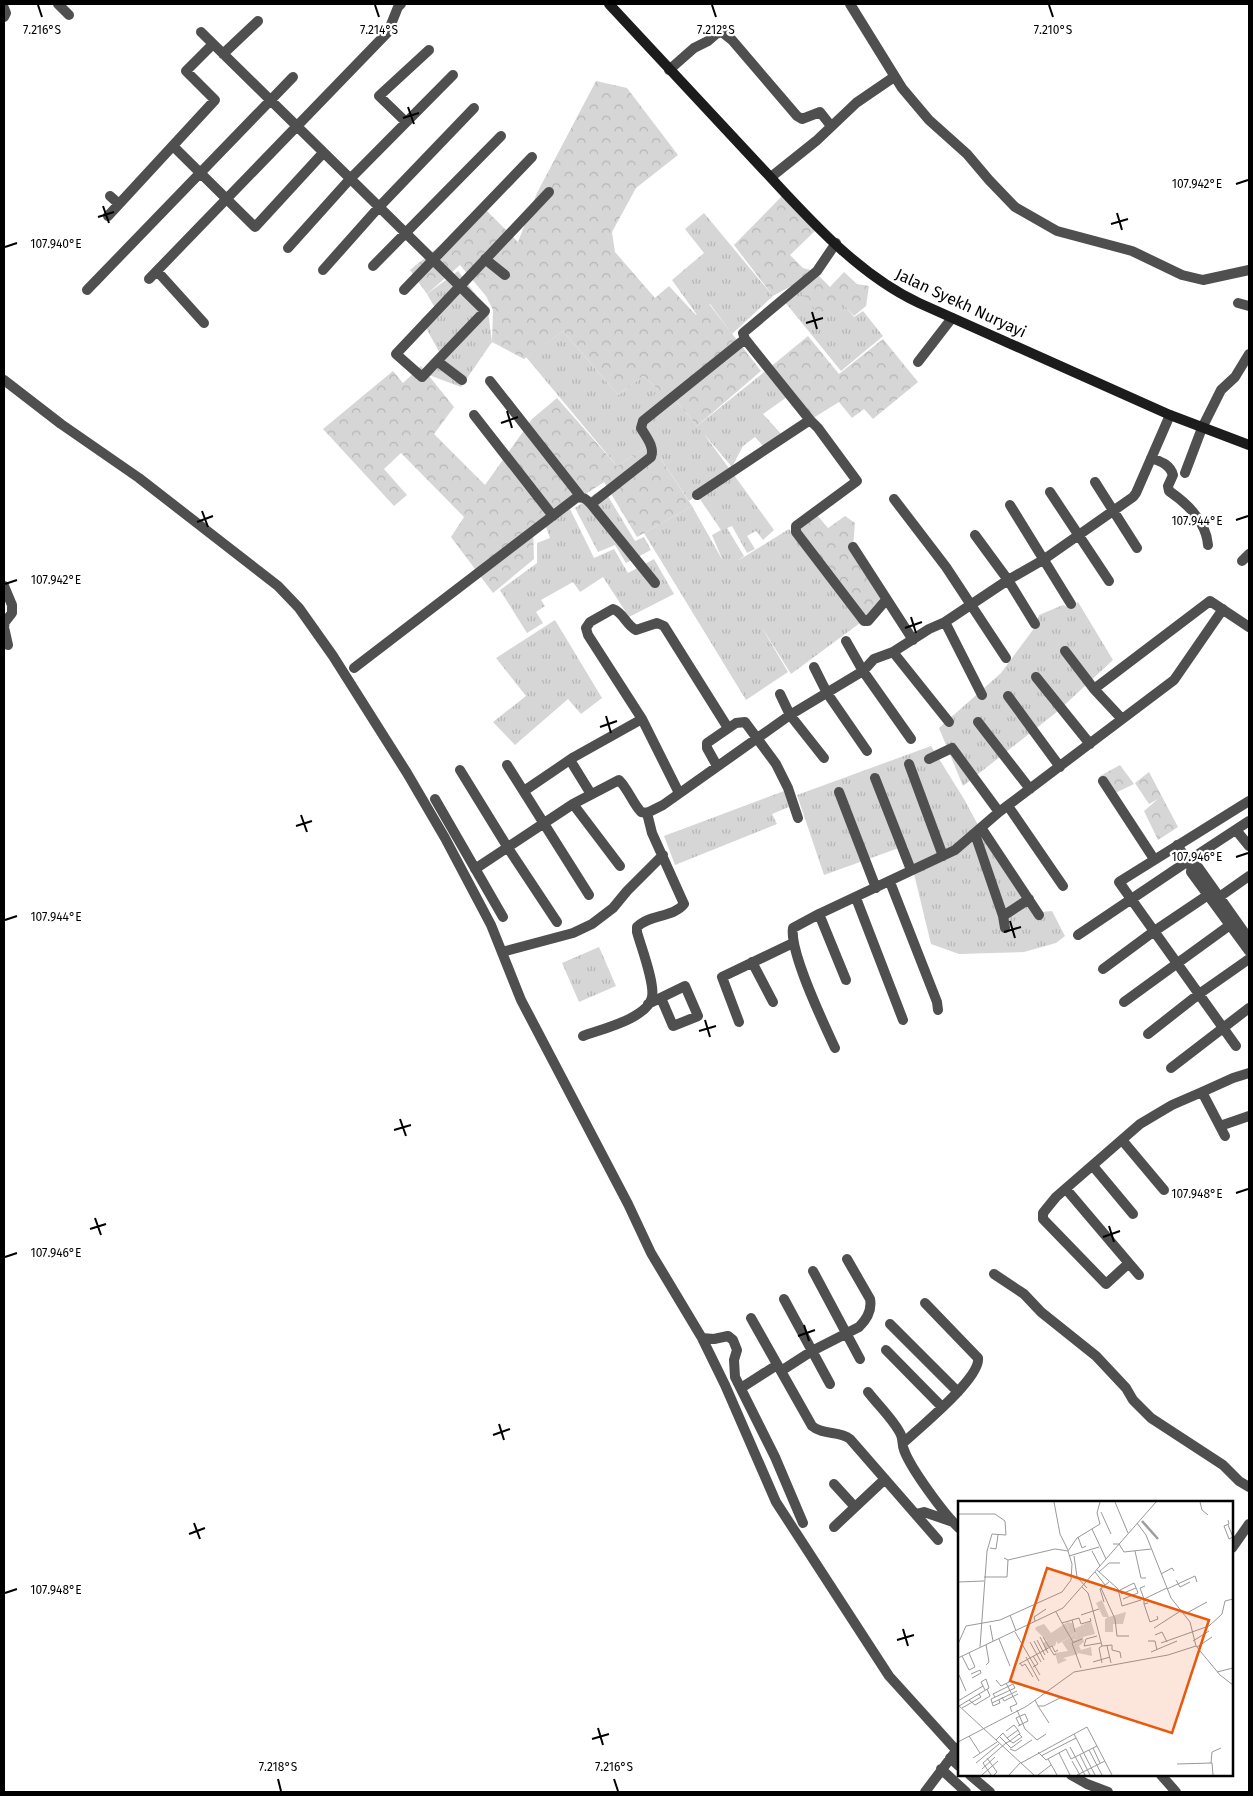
<svg xmlns="http://www.w3.org/2000/svg" width="1253" height="1796" font-family="'Fira Sans',sans-serif">
<style>
.grass{fill:url(#grass-tufts)}
.forest{fill:url(#forest-crowns)}
.lines{fill:none;stroke-linecap:round;stroke-linejoin:round}
.minor{stroke:#4f4f4f;stroke-width:10}
.secondary{stroke:#1c1c1c;stroke-width:10}
.ticks{fill:none;stroke:#000;stroke-width:2}
.labels{text-anchor:middle;dominant-baseline:central;stroke-width:4.5;stroke-linejoin:round;paint-order:stroke}
.street-label{font-size:16px;fill:#000;stroke:#fff}
.inset-river{fill:none;stroke:#9d9d9d;stroke-width:2.5}
.inset-road{fill:none;stroke:#999;stroke-width:1}
.view{fill:#e8590c;fill-opacity:0.15;stroke:#e8590c;stroke-width:2.5}
.inset-edge{fill:none;stroke:#000;stroke-width:2.5}
.ticks-label{font-size:12px;text-anchor:middle;fill:#000;stroke:#fff;stroke-width:4.5;stroke-linejoin:round;paint-order:stroke}
</style>
<defs>
<pattern id="grass-tufts" width="24" height="20" patternUnits="userSpaceOnUse" patternTransform="scale(1.25)"><rect width="24" height="20" fill="#d6d6d6"/><path d="M3 7l-1-3M5 7V3M7 7l1-3M15 17l-1-3M17 17v-4M19 17l1-3" fill="none" stroke="#b6b6b6"/></pattern>
<pattern id="forest-crowns" width="20" height="18" patternUnits="userSpaceOnUse" patternTransform="scale(1.25)"><rect width="20" height="18" fill="#d6d6d6"/><path d="M2 6a3 3 0 1 1 6 0M12 15a3 3 0 1 1 6 0" fill="none" stroke="#b6b6b6"/></pattern>
</defs>
<rect width="100%" height="100%" fill="#fff"/>
<!-- grass -->
<path class="grass" d="M 704,213 L 773,296 L 732,334 L 710,304 L 697,315 L 672,280 L 704,253 L 685,229 Z
M 458,271 L 488,311 L 492,342 L 461,387 L 429,375 L 442,357 L 421,319 L 435,308 L 427,294 Z
M 795,284 L 840,299 L 854,317 L 863,311 L 883,336 L 841,371 L 780,296 Z
M 563,331 L 618,395 L 643,376 L 659,390 L 661,414 L 678,403 L 697,426 L 768,369 L 787,397 L 763,414 L 783,436 L 765,448 L 755,437 L 743,446 L 732,467 L 704,434 L 774,530 L 763,540 L 756,531 L 747,536 L 755,549 L 747,553 L 732,526 L 727,528 L 744,556 L 739,560 L 789,529 L 860,623 L 791,674 L 761,626 L 788,672 L 746,700 L 644,533 L 692,506 L 723,561 L 712,535 L 721,530 L 697,495 L 689,501 L 651,444 L 617,466 L 526,357 Z
M 603,488 L 635,541 L 644,537 L 651,550 L 626,563 L 615,545 L 598,552 L 575,508 Z
M 570,509 L 594,558 L 614,549 L 628,573 L 654,559 L 674,594 L 629,617 L 603,577 L 580,592 L 573,582 L 541,600 L 545,606 L 536,612 L 543,623 L 527,633 L 500,590 L 537,563 L 537,543 L 550,538 L 545,524 Z
M 1078,602 L 1113,660 L 1058,711 L 963,786 L 939,728 L 1001,673 L 1035,627 L 1039,615 L 1063,605 L 1070,608 Z
M 555,620 L 602,698 L 581,714 L 568,699 L 515,745 L 493,722 L 526,696 L 496,658 Z
M 931,746 L 964,799 L 994,855 L 1042,912 L 1052,911 L 1065,936 L 1056,943 L 1024,952 L 959,954 L 931,944 L 907,845 L 824,875 L 797,795 Z
M 784,791 L 789,807 L 772,814 L 777,824 L 675,865 L 664,836 Z
M 599,947 L 616,986 L 579,1002 L 562,963 Z"/>
<!-- forest -->
<path class="forest" d="M 596,81 L 627,88 L 678,155 L 636,188 L 612,232 L 615,252 L 655,298 L 669,286 L 696,315 L 709,304 L 761,371 L 697,426 L 678,403 L 661,415 L 650,399 L 659,390 L 643,376 L 618,395 L 563,331 L 524,359 L 492,342 L 493,310 L 486,296 L 460,265 L 427,294 L 410,270 L 485,209 L 518,242 L 537,193 Z
M 783,195 L 816,230 L 790,255 L 803,268 L 814,271 L 830,287 L 844,272 L 857,284 L 869,286 L 866,306 L 854,316 L 840,300 L 820,316 L 795,284 L 773,296 L 734,245 Z
M 808,336 L 839,374 L 883,339 L 918,382 L 873,419 L 864,409 L 852,418 L 839,402 L 810,420 L 768,369 Z
M 421,366 L 454,407 L 434,434 L 485,485 L 532,419 L 557,398 L 617,466 L 651,444 L 692,506 L 637,537 L 604,482 L 533,529 L 534,559 L 493,593 L 451,537 L 464,517 L 401,453 L 384,469 L 407,495 L 394,506 L 323,429 L 393,371 L 403,383 Z
M 817,515 L 828,528 L 845,516 L 855,523 L 853,547 L 883,599 L 866,620 L 798,528 Z
M 1120,765 L 1134,784 L 1113,794 L 1100,776 Z
M 1149,772 L 1178,827 L 1158,840 L 1144,811 L 1158,799 L 1149,804 L 1135,783 Z"/>
<g class="lines">
<!-- minor -->
<path class="minor" d="M 58,4 L 69,15
M 850,4 L 902,88 L 929,120 L 967,154 L 989,180 L 1015,207 L 1057,231 L 1132,251 L 1182,275 L 1203,280 L 1249,270
M 4,8 L 6,13 L 4,17
M 201,32 L 485,311 L 437,361 L 462,380
M 223,54 L 258,21
M 669,70 L 694,48 L 708,41 L 716,34 L 722,32 L 732,40 L 797,116 L 802,119 L 820,112 L 831,126
M 406,122 L 379,96 L 429,50
M 173,146 L 255,227 L 323,153
M 771,177 L 816,141 L 856,103 L 894,77
M 110,196 L 119,204
M 108,216 L 215,100 L 186,71 L 213,44
M 288,248 L 350,179 L 453,75
M 485,259 L 505,275
M 373,266 L 501,136
M 323,270 L 379,207 L 474,108
M 157,271 L 204,323
M 149,279 L 388,32 L 398,7 L 401,4
M 87,290 L 293,77
M 404,290 L 532,157
M 1238,303 L 1249,306
M 437,361 L 422,377 L 396,354 L 549,192
M 918,362 L 952,318
M 4,380 L 61,424 L 139,478 L 278,586 L 299,608 L 333,656 L 407,773 L 445,838 L 491,925 L 521,1000 L 628,1204 L 651,1253 L 702,1338 L 725,1385 L 776,1502 L 889,1676 L 956,1750
M 490,381 L 581,497
M 474,415 L 553,516
M 810,420 L 745,339 L 743,333 L 817,271 L 836,243
M 1151,458 C 1161,462 1170,464 1173,475 L 1168,486 L 1169,491 C 1188,504 1206,521 1208,545
M 1185,473 L 1202,428 L 1221,390 L 1235,377 L 1249,354
M 1095,482 L 1137,548
M 1050,492 L 1109,581
M 697,495 L 810,420 L 818,428 L 857,481 L 796,526 L 796,532 L 864,621 L 868,621 L 886,600
M 894,499 L 946,567 L 1006,658
M 591,504 L 651,457 C 655,447 646,437 641,428 L 643,421 L 745,339
M 1010,505 L 1071,604
M 975,535 L 1008,580 L 1035,624
M 853,547 L 913,640
M 1242,561 L 1249,554
M 4,586 L 12,605 L 12,613 L 5,622 L 4,627 L 8,645
M 945,622 L 982,695
M 846,641 L 863,671 L 911,739
M 1065,651 L 1094,689 L 1122,719
M 893,652 L 949,722
M 814,667 L 827,693 L 867,751
M 354,668 L 576,498 C 583,496 586,499 591,504 L 655,583
M 1036,677 L 1090,744
M 1094,689 L 1210,601 L 1249,627
M 780,694 L 790,715 L 824,758
M 1008,696 L 1060,767
M 978,722 L 1030,789
M 929,759 L 952,748 L 999,812
M 570,760 L 591,794
M 909,764 L 943,856
M 507,765 L 589,895
M 717,766 L 707,748 L 707,743 L 736,723 L 745,722 L 776,764 L 788,788 L 798,818
M 460,770 L 508,848 L 557,922
M 875,778 L 911,870
M 1103,781 L 1154,859
M 524,791 L 574,757 L 642,719
M 839,792 L 876,888
M 679,793 L 642,719 L 588,635 L 586,628 L 590,622 L 613,609 C 623,612 626,625 636,630 L 657,623 L 664,626 L 728,728
M 435,799 L 503,917
M 573,804 L 620,866
M 1008,806 L 1063,886
M 982,829 L 1039,915
M 1236,830 L 1249,846
M 975,834 L 1003,916 L 1005,928
M 1177,845 L 1188,861 L 1249,821
M 1192,865 L 1191,872 L 1249,951
M 475,869 L 573,804 L 619,780 C 628,789 632,802 641,812 L 647,813 L 663,805 L 790,715 L 863,671 L 874,659 L 893,652 L 929,629 L 945,622 L 1008,580 L 1043,560 L 1133,497 L 1136,493 L 1170,415
M 890,882 L 937,1002 L 938,1010
M 856,898 L 903,1020
M 1215,900 L 1249,876
M 819,914 L 846,980
M 1003,916 L 1029,899
M 1078,935 L 1188,861 L 1192,865 L 1198,867 L 1249,939
M 502,952 L 573,933 L 592,924 L 613,908 L 627,891 L 663,855
M 752,962 L 773,1002
M 1103,969 L 1153,932 L 1208,895
M 1124,1002 L 1230,925
M 648,1004 L 685,986 L 698,1016 L 673,1026 L 661,998
M 739,1022 L 722,977 L 793,943
M 1148,1034 L 1199,994 L 1249,959
M 583,1036 C 602,1029 648,1018 652,997 C 655,983 641,947 637,932 L 637,927 C 649,914 673,918 684,904 L 652,833 L 647,813
M 1236,1046 L 1119,882 L 1249,801
M 835,1048 C 824,1024 789,952 793,928 L 819,914 L 955,850 L 999,812 L 1174,680 L 1223,609
M 1171,1068 L 1249,1008
M 1220,1126 L 1249,1116
M 1225,1136 L 1202,1092 L 1233,1078 L 1249,1073
M 1122,1140 L 1164,1190
M 1093,1166 L 1133,1214
M 1066,1189 L 1139,1275
M 1129,1263 L 1106,1284 L 1043,1219 L 1043,1213 L 1056,1197 L 1140,1124 L 1172,1105 L 1202,1092
M 813,1271 L 860,1359
M 994,1274 L 1024,1294 L 1041,1312 L 1096,1356 L 1126,1388 L 1133,1400 L 1151,1418 L 1223,1465 L 1239,1481 L 1249,1487
M 784,1299 L 830,1384
M 751,1318 L 812,1426 C 824,1436 839,1430 850,1439 L 938,1540
M 890,1324 L 958,1392
M 702,1338 L 714,1339 L 728,1336 L 733,1340 L 737,1350 L 734,1360 L 735,1377 L 775,1457 L 803,1523
M 886,1350 L 942,1407
M 781,1371 L 812,1351 L 859,1327 C 867,1319 872,1309 870,1299 L 847,1259
M 741,1388 L 777,1365
M 868,1392 C 877,1404 895,1421 901,1435 C 903,1439 902,1445 904,1450 C 911,1469 944,1514 959,1528
M 903,1443 C 918,1429 981,1378 978,1358 L 925,1303
M 834,1484 L 855,1507
M 916,1514 L 924,1512 L 953,1522
M 834,1527 L 885,1479
M 1232,1548 L 1249,1524
M 950,1758 L 959,1766
M 941,1769 L 966,1792
M 970,1775 L 990,1792
M 1071,1775 L 1087,1784 L 1108,1792
M 1161,1775 L 1176,1792
M 925,1792 L 959,1747"/>
<!-- secondary -->
<path class="secondary" d="M 609,4 C 659,58 709,112 759,165 C 806,215 855,273 919,303 L 1170,415 L 1249,445"/>
</g>
<!-- ticks -->
<path class="ticks" d="M 38,5 L 42,17M 375,5 L 379,17M 712,5 L 716,17M 1049,5 L 1053,17M 408,107 L 414,124M 403,118 L 419,113M 1236,184 L 1248,180M 103,206 L 109,223M 1117,213 L 1122,230M 98,217 L 114,212M 1111,224 L 1128,219M 5,247 L 17,243M 812,312 L 817,329M 806,323 L 823,318M 507,411 L 512,428M 501,423 L 518,417M 202,511 L 208,527M 1236,520 L 1248,516M 197,522 L 213,516M 5,584 L 17,580M 911,617 L 916,633M 905,628 L 922,622M 606,716 L 611,733M 600,727 L 617,721M 301,815 L 307,832M 296,826 L 312,821M 1236,857 L 1248,853M 5,920 L 17,916M 1010,921 L 1015,938M 1004,932 L 1021,927M 705,1020 L 710,1037M 699,1031 L 716,1026M 400,1119 L 406,1136M 394,1130 L 411,1125M 1236,1193 L 1248,1189M 95,1218 L 101,1235M 1109,1226 L 1114,1242M 90,1229 L 106,1224M 1103,1237 L 1120,1231M 5,1257 L 17,1253M 804,1325 L 809,1341M 798,1336 L 815,1330M 499,1424 L 504,1440M 493,1435 L 510,1429M 194,1523 L 200,1539M 189,1534 L 205,1528M 5,1593 L 17,1589M 903,1629 L 908,1646M 897,1640 L 914,1635M 598,1728 L 603,1745M 592,1739 L 609,1734M 278,1779 L 281,1791M 614,1779 L 618,1791"/>
<g class="labels">
<!-- street labels -->
<g class="street-label">
<text transform="translate(961 303) rotate(25)">Jalan Syekh Nuryayi</text>
</g>
</g>
<!-- overview -->
<g transform="translate(958 1501)">
<rect width="275" height="275" fill="#fff"/>
<path d="M 144,99 L 151,116 L 168,111 L 165,123 L 155,123 L 155,131 L 147,131 L 147,118 L 150,116 L 145,116 L 138,102 ZM 133,120 L 137,133 L 125,136 L 126,141 L 121,145 L 123,149 L 133,146 L 134,155 L 120,152 L 117,147 L 114,140 L 119,138 L 118,132 L 121,130 L 100,143 L 98,139 L 111,129 L 108,121 L 114,122 L 116,128 Z" fill="#d6d6d6"/>
<path d="M 108,122 L 111,129 L 99,139 L 97,145 L 90,146 L 88,151 L 85,142 L 89,140 L 77,128 L 78,126 L 86,123 L 93,132 ZM 118,132 L 119,138 L 114,139 L 120,153 L 105,157 L 109,159 L 100,163 L 97,152 L 110,150 L 104,141 Z" fill="#d6d6d6"/>
<path class="inset-river" d="M 184,20 L 200,38"/>
<path class="inset-road" d="M 96,1 L 102,33 L 110,49M 157,1 L 170,32M 242,1 L 244,9 L 250,14M 143,11 L 153,33M 0,13 L 37,13 L 47,20 L 48,34 L 34,33 L 29,50 L 22,146M 270,19 L 271,23 L 266,25 L 271,38M 179,22 L 188,34 L 213,97 L 232,121 L 238,145 L 262,174 L 275,184M 270,24 L 275,36 L 271,38M 134,28 L 148,58M 120,36 L 124,47 L 128,45M 155,43 L 161,43 L 166,51 L 193,48M 32,47 L 38,48 L 40,34M 134,50 L 142,65M 177,50 L 183,77 L 188,77M 111,55 L 141,46M 116,55 L 119,76M 46,57 L 50,59 L 97,48 L 110,50M 139,69 L 160,88 L 164,105 L 183,99M 137,71 L 147,84M 141,71 L 151,62 L 162,62M 203,73 L 214,67 L 216,70M 26,76 L 49,76 L 50,59M 116,77 L 119,76 L 129,87M 218,79 L 222,86 L 232,81M 0,81 L 26,80M 124,86 L 130,92 L 133,102 L 144,145 L 141,147 L 144,162M 143,87 L 157,118 L 159,135 L 171,135M 209,88 L 237,75 L 239,81M 162,89 L 176,82 L 179,89 L 180,92 L 165,98M 163,93 L 178,87M 186,98 L 182,87 L 187,85M 146,101 L 142,88 L 151,81M 190,102 L 186,103 L 186,98 L 209,87M 186,103 L 192,121 L 200,118 L 199,115M 98,111 L 104,122 L 114,119M 227,113 L 249,101M 52,114 L 58,130M 123,114 L 141,108M 77,120 L 76,116 L 88,108M 104,122 L 115,141M 32,124 L 35,140M 196,127 L 224,109M 57,131 L 82,174M 117,131 L 114,119 L 121,117 L 123,123 L 133,120 L 132,117M 234,131 L 251,125 L 264,113 L 267,100 L 275,98M 197,134 L 204,131 L 209,141M 139,135 L 128,138 L 126,145 L 143,142M 82,136 L 90,152M 85,136 L 96,154 L 98,153M 41,138 L 52,165M 79,139 L 87,154M 76,140 L 86,159M 190,140 L 197,140 L 199,149M 235,140 L 251,130M 72,141 L 83,161M 203,142 L 234,131M 0,143 L 8,125 L 42,119 L 104,91 L 113,79 L 114,63 L 110,50 L 119,37 L 142,23 L 139,12 L 142,1M 144,145 L 154,144 L 154,149 L 162,151 L 163,157M 149,145 L 153,162M 239,146 L 254,136M 193,151 L 219,140M 4,155 L 11,169 L 17,166 L 11,152M 68,156 L 81,180M 0,157 L 105,107 L 198,1M 135,161 L 152,156M 62,162 L 64,165 L 67,163 L 75,176M 61,163 L 94,145 L 97,151 L 100,149M 28,164 L 31,161 L 28,144M 75,166 L 80,163 L 75,155M 123,167 L 114,142 L 124,138M 259,171 L 275,167M 13,173 L 22,169 L 23,172 L 14,177M 1,174 L 8,190M 38,179 L 43,185 L 53,180M 48,182 L 59,203 L 52,206 L 54,211M 37,196 L 35,193 L 55,183M 44,196 L 46,200 L 60,193M 11,199 L 17,204 L 32,195 L 29,188M 41,199 L 42,202 L 35,205 L 33,198 L 57,187 L 55,183M 77,199 L 80,205 L 86,205 L 102,197 L 110,198M 0,200 L 25,185M 34,202 L 59,190M 0,204 L 76,274M 1,205 L 31,187 L 28,178 L 23,181 L 27,189M 80,205 L 91,222M 4,207 L 23,196 L 21,193M 59,209 L 67,228 L 79,239 L 88,233M 60,225 L 70,220 L 67,213 L 58,217 L 62,225M 48,230 L 56,224 L 60,229M 116,233 L 137,274M 11,235 L 22,252M 49,237 L 52,240 L 55,242 L 64,236 L 61,233 L 52,240 L 48,242 L 53,247 L 64,239M 38,239 L 45,232 L 49,237 L 60,229 L 62,233M 0,241 L 69,205 L 116,171 L 210,154 L 238,145M 112,246 L 127,274M 135,247 L 142,262M 52,248 L 57,250 L 74,239M 131,249 L 144,274M 80,251 L 88,259 L 108,248 L 113,258 L 139,245 L 154,274M 101,252 L 112,274M 122,254 L 132,274M 83,255 L 118,237M 15,257 L 39,241M 29,257 L 39,271 L 36,274M 90,258 L 99,274M 114,260 L 122,274M 18,262 L 41,243M 63,262 L 129,226 L 139,245M 253,262 L 254,251 L 263,247M 219,263 L 254,262 L 255,274M 24,268 L 37,256M 24,274 L 40,260M 33,274 L 25,262 L 48,242 L 41,235M 51,274 L 63,261M 80,274 L 93,264M 119,274 L 147,260"/>
<path class="view" d="M 89,67 L 251,119 L 214,232 L 52,180 Z"/>
<rect width="275" height="275" class="inset-edge"/>
</g>
<g class="ticks-label">
<text x="42" y="34">7.216°S</text>
<text x="379" y="34">7.214°S</text>
<text x="716" y="34">7.212°S</text>
<text x="1053" y="34">7.210°S</text>
<text x="1197" y="188">107.942°E</text>
<text x="56" y="248">107.940°E</text>
<text x="1197" y="525">107.944°E</text>
<text x="56" y="584">107.942°E</text>
<text x="1197" y="861">107.946°E</text>
<text x="56" y="921">107.944°E</text>
<text x="1197" y="1198">107.948°E</text>
<text x="56" y="1257">107.946°E</text>
<text x="56" y="1594">107.948°E</text>
<text x="278" y="1771">7.218°S</text>
<text x="614" y="1771">7.216°S</text>
</g>
<!-- border -->
<rect width="1253" height="1796" fill="none" stroke="#000000" stroke-width="10"/>
</svg>
